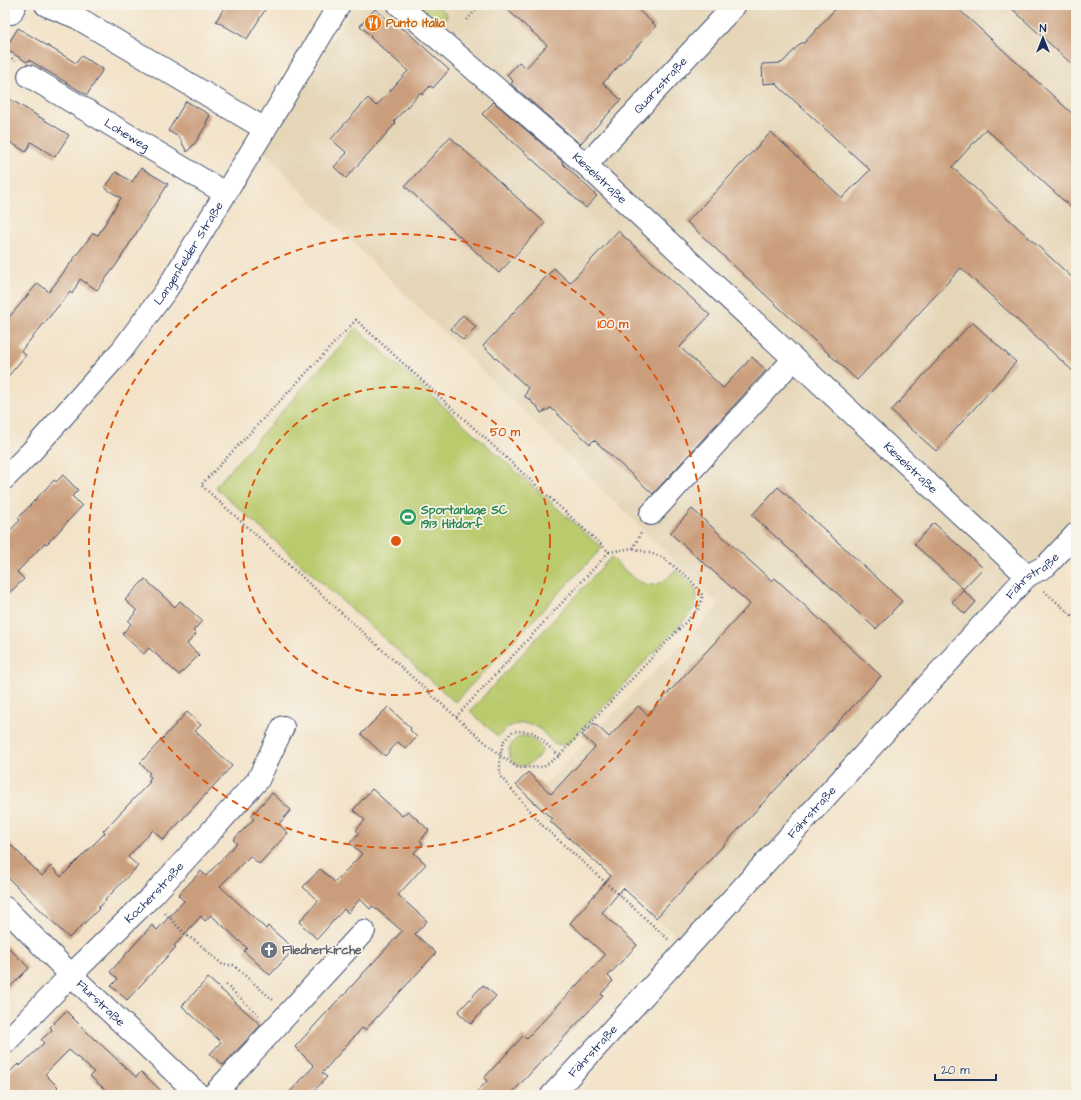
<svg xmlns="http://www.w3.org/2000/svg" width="1081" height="1100" font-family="'Architects Daughter',sans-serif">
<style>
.built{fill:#e5d6b8}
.green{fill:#bacb6e;stroke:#6a7d66}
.building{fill:#ca9e7c}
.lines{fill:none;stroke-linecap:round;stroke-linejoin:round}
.minor-casing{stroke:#3b4a6e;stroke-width:24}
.path{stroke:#3b4a6e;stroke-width:2.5;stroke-dasharray:1 3;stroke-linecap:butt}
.minor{stroke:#fff;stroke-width:22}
.ring{fill:none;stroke:#de5710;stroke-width:2;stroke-dasharray:7 5}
.labels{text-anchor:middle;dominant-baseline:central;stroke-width:3.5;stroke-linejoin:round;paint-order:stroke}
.food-label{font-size:12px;font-weight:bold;fill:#c56008;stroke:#f7f3e8;text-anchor:start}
.street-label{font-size:12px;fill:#1b2f5e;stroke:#f7f3e8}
.leisure-label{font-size:12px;font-weight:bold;fill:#27864d;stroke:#f7f3e8;text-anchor:start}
.worship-label{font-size:12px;font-weight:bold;fill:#5b616d;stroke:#f7f3e8;text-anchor:start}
.centre{fill:#de5710;stroke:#f7f3e8;stroke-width:2}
.ring-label{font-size:12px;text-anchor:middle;font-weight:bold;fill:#de5710;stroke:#f7f3e8;stroke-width:3.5;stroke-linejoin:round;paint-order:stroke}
</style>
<rect width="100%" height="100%" fill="#f7f3e8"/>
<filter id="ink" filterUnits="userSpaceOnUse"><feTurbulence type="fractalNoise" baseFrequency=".025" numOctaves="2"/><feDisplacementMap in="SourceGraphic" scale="8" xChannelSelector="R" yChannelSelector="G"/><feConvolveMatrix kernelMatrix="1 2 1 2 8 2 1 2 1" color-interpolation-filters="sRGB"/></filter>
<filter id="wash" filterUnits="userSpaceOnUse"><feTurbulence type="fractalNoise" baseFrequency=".012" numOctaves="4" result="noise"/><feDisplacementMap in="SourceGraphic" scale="16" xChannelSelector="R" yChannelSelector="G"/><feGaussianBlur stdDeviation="0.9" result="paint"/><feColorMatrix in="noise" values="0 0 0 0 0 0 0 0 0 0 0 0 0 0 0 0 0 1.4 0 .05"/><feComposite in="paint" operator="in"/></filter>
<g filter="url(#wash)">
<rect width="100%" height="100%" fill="#f3e3c9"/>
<!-- built -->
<path class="built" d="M 355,5 L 1076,5 L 1076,518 L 682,941 L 526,804 L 719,605 L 313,203 L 263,150 Z"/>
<!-- green -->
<path class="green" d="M 418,5 L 437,5 L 445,12 L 447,17 L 439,25 Z
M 356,328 L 602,548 L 455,702 L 215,487 Z
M 611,557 C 630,575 651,601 674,571 L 678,571 C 695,588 706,594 688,616 L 568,744 C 564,745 560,745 556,744 C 549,741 545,734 540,729 C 531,722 516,722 507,728 C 504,731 501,734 498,737 L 470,711 Z
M 521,736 C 532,736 537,742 543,751 C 539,755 535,761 529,764 C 512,773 498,747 521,736 Z"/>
<g id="blocks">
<!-- building -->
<path class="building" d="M 226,5 L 268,5 L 247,39 L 216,21 Z
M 502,5 L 633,5 L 656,26 L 603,83 L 621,100 L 580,144 L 511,84 L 513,81 L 507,75 L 519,62 L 526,68 L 547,45 Z
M 839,5 L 954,5 L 1076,117 L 1076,212 L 986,129 L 952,167 L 1076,281 L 1076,374 L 961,268 L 857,380 L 687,222 L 771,132 L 842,198 L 870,170 L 775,83 L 763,84 L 762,64 L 782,63 L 801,43 L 804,43 Z
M 1008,5 L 1076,5 L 1076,68 Z
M 375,9 L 387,19 L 388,18 L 403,30 L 404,29 L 449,70 L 433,88 L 430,86 L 422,95 L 420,93 L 394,121 L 396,123 L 346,178 L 334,167 L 347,153 L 331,139 L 368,98 L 376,106 L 408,71 L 370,37 L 371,36 L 360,26 Z
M 18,28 L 76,63 L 81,56 L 103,69 L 87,95 L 29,60 L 27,62 L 5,49 Z
M 5,96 L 69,135 L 55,157 L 31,142 L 26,152 L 5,139 Z
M 186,101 L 210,115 L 206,123 L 207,124 L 195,143 L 187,152 L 179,137 L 168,131 Z
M 494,102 L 563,162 L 562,163 L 597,196 L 586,208 L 482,114 Z
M 450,137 L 545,223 L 499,273 L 405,186 Z
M 141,168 L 168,184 L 154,206 L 153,206 L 117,264 L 97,290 L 80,279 L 72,294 L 70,292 L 21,351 L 26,355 L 5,380 L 5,322 L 38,283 L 49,292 L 93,233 L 98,235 L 121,198 L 105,188 L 116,172 L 132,182 Z
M 618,231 L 710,315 L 680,347 L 723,388 L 752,357 L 766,370 L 653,494 L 594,440 L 590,444 L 551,408 L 541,413 L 537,406 L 533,404 L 531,400 L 525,397 L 528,388 L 483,346 L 554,268 L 570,283 Z
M 463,315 L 476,327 L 463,340 L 451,329 Z
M 972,322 L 1016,362 L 936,451 L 891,411 Z
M 63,475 L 78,490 L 72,496 L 82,506 L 47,544 L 45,543 L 17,572 L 24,579 L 5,597 L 5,536 L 20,520 L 18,518 L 54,480 L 56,482 Z
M 778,487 L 902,601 L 876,629 L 752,515 Z
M 692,509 L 772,581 L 775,578 L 881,676 L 656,918 L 623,888 L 602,913 L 637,945 L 608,976 L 613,981 L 601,994 L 603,996 L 510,1095 L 474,1095 L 487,1081 L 484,1078 L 523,1036 L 526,1039 L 545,1019 L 605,955 L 570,923 L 611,876 L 550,821 L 552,819 L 516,785 L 528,772 L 551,794 L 595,747 L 582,735 L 594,723 L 609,737 L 638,706 L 648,715 L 750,604 L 670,533 Z
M 934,523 L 983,568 L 963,589 L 914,544 Z
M 145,579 L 175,607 L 180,601 L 202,621 L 193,631 L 196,634 L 187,644 L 199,655 L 179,675 L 149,648 L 144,654 L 122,634 L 131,624 L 128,621 L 137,611 L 125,600 Z
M 963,590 L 976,602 L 965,614 L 952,602 Z
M 388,707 L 411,728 L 410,730 L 417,737 L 406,749 L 398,742 L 385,756 L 361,734 Z
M 187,712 L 201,725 L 195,731 L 232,766 L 163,840 L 153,830 L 128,857 L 138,866 L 105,900 L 106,901 L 98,908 L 99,909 L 69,938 L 5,875 L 5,839 L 42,876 L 51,866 L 61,877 L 105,833 L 103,831 L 150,782 L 148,781 L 151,777 L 148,775 L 150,773 L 140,763 Z
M 372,789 L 402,816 L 408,811 L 429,830 L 420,841 L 423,843 L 414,853 L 426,864 L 398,895 L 427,921 L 415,934 L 436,953 L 365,1030 L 362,1028 L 322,1073 L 327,1077 L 310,1095 L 287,1095 L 314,1066 L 295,1047 L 337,1001 L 344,995 L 345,995 L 348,990 L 402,931 L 373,906 L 370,909 L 360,899 L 348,913 L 344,909 L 317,939 L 299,922 L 318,901 L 303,887 L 320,869 L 335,882 L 362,854 L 350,843 L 359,833 L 356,830 L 365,820 L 353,810 Z
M 272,793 L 291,810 L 279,824 L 288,833 L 259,864 L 250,856 L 220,886 L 266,929 L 268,926 L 294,949 L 270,975 L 244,951 L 247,948 L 211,915 L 205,921 L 201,916 L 174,946 L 176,947 L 127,1000 L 111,986 L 118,979 L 110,972 L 152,925 L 157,930 L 184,901 L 178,895 L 201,871 L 206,876 L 237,843 L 233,840 L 254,819 L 251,816 Z
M 5,944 L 29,968 L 5,992 Z
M 208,978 L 261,1025 L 223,1065 L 210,1054 L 221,1042 L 182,1006 Z
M 483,985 L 496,996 L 471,1024 L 458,1012 Z
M 66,1011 L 95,1040 L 95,1039 L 136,1077 L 141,1072 L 166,1095 L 111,1095 L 90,1076 L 94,1072 L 69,1050 L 45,1074 L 58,1087 L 50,1095 L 5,1095 L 5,1077 L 18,1064 L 20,1066 L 44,1043 L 41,1040 L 52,1030 L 50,1027 Z"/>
</g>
</g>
<g filter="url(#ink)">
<use href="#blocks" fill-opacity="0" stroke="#3b4a6e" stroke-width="1"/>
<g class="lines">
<defs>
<g id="minor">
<path d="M 46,5 L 76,17 L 265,129"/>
<path id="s1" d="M 399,5 L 586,165 L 1027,576"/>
<path d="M 11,13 L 15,5"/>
<path id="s2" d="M 29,76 L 225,193"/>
<path id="s3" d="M 586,165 L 735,5"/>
<path id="s4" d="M 5,478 L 31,452 L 122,350 L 167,289 L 265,129 L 339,5"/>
<path d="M 651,514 L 794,359"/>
<path id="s5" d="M 5,908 L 71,975 L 199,1095"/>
<path id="s6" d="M 5,1043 L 71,975 L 153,895 L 258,780 L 283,727"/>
<path d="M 213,1095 L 364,931"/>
<path id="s7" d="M 552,1095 L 683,953 L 1027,576 L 1046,566 L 1076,534"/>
</g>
</defs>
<!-- minor casing -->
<use href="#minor" class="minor-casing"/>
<!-- path -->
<path class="path" d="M 467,20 L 480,5
M 5,54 L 16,61
M 609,552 L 633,548 L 641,533
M 1044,591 L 1076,619
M 456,717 L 609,552 L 356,320 L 201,485 L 456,717 L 500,755 L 500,776 L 544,827 L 668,939
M 559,756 L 533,732 L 513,731 L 504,741 L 500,755 L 518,768 L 543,767 L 559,756 L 698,609 L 703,596 L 690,579 L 662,557 L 633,548
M 165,913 L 186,935 L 198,943 L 223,965 L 233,965 L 273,1000
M 226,985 L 259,1015"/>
<!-- minor -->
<use href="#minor" class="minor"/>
</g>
</g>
<!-- distance rings -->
<g class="ring">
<circle cx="396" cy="541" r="154"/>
<circle cx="396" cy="541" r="307"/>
</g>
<!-- icons -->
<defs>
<symbol id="restaurant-disc" viewBox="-11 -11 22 22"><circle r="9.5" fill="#e8710a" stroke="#f7f3e8"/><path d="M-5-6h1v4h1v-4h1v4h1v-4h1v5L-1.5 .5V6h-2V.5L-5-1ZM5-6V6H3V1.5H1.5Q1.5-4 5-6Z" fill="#fff"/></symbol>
<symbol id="stadium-disc" viewBox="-11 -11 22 22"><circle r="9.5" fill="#2e9e5b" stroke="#f7f3e8"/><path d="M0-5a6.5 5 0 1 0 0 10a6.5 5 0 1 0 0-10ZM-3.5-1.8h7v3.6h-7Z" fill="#fff"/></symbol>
<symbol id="church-disc" viewBox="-11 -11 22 22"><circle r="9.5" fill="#6b7280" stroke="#f7f3e8"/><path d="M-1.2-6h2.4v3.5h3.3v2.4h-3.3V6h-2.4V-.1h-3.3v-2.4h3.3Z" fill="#fff"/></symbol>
</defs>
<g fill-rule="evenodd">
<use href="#restaurant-disc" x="363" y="13" width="20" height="20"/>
<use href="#stadium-disc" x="398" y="507" width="20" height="20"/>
<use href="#church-disc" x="259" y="940" width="20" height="20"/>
</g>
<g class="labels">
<!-- food labels -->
<g class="food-label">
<text x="386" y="23">Punto Italia</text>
</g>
<!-- street labels -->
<g class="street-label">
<text stroke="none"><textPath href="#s3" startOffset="109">Quarzstraße</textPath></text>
<text stroke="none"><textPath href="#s2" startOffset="114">Loheweg</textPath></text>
<text stroke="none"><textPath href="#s1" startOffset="265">Kieselstraße</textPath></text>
<text stroke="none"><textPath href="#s4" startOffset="291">Langenfelder Straße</textPath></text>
<text stroke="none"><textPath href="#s1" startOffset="690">Kieselstraße</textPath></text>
<text stroke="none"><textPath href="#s7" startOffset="708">Fährstraße</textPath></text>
<text stroke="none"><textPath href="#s7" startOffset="384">Fährstraße</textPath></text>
<text stroke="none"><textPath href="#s6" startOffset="212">Kocherstraße</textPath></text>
<text stroke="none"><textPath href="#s5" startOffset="135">Flurstraße</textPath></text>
<text stroke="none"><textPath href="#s7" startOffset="60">Fährstraße</textPath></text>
</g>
<!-- leisure labels -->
<g class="leisure-label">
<text x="421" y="510">Sportanlage SC<tspan x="421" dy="14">1913 Hitdorf</tspan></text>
</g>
<!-- worship labels -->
<g class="worship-label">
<text x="282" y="950">Fliednerkirche</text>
</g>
</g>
<circle cx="396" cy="541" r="6" class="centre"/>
<g class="ring-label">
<text x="613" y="328">100 m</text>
<text x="505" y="436">50 m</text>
</g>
<!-- margin -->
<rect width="1081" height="1100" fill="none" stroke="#f7f3e8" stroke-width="20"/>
<!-- north arrow -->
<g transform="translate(1043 38)" stroke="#f7f3e8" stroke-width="3" paint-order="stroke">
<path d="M0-3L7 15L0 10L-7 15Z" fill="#1b2f5e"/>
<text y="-6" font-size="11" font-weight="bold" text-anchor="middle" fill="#1b2f5e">N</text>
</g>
<!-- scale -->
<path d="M935 1074v6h61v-6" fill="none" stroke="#1b2f5e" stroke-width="2"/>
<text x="941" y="1074" font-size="12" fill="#1b2f5e" stroke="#f7f3e8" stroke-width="3" paint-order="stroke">20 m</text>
</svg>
